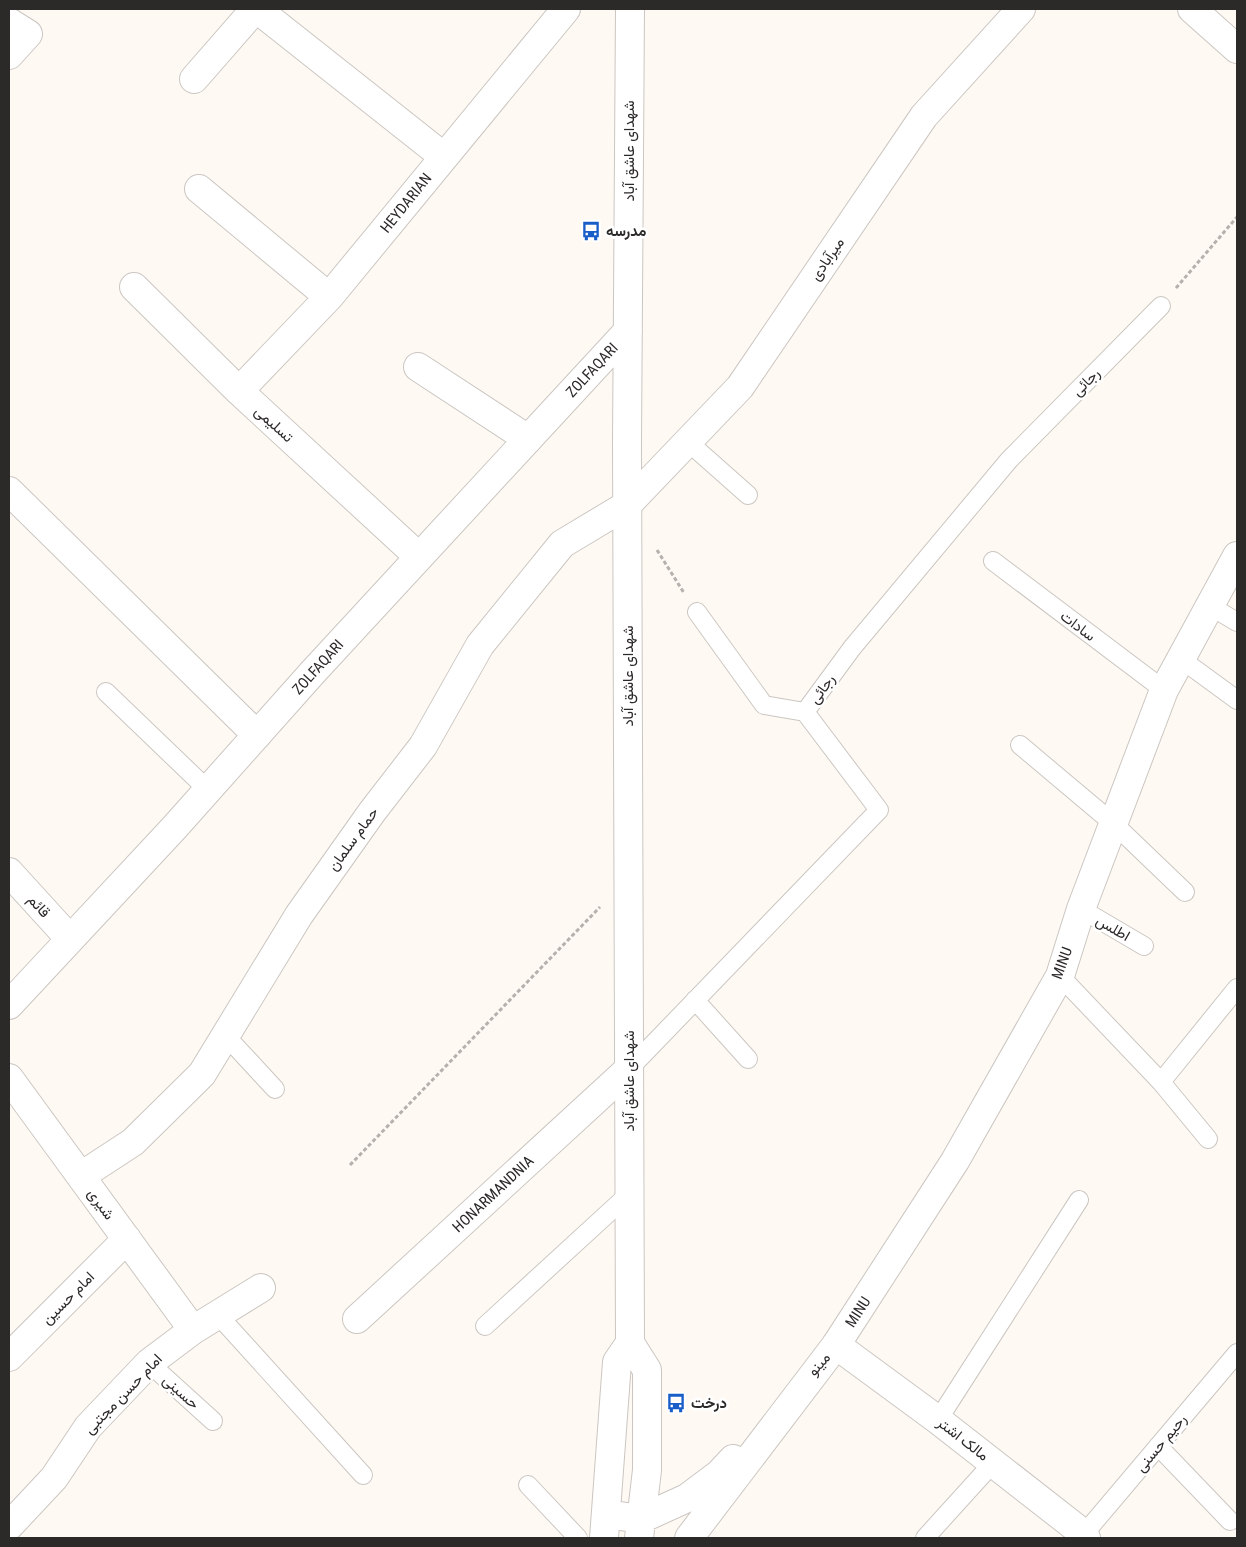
<svg xmlns="http://www.w3.org/2000/svg" width="1246" height="1547" font-family="'Roboto Condensed',Vazirmatn,sans-serif">
<style>
.lines{fill:none;stroke-linecap:round;stroke-linejoin:round}
.lane-casing{stroke:#cbc6c1;stroke-width:20}
.street-casing{stroke:#cbc6c1;stroke-width:30}
.secondary-casing{stroke:#cbc6c1;stroke-width:30}
.path{stroke:#b6b1ae;stroke-width:3;stroke-dasharray:4 2.5;stroke-linecap:butt}
.lane{stroke:#fff;stroke-width:18}
.street{stroke:#fff;stroke-width:28}
.secondary{stroke:#fff;stroke-width:28}
.labels{text-anchor:middle;dominant-baseline:central;stroke-width:5;stroke-linejoin:round;paint-order:stroke}
.street-label{font-size:15px;fill:#2c2a29;stroke:#fff}
.poi-label{font-size:15px;font-weight:bold;fill:#2c2a29;stroke:#fff;text-anchor:start}
</style>
<rect width="100%" height="100%" fill="#fff9f4"/>
<g class="lines">
<defs>
<path id="lane" d="M 687,441 L 748,495
M 993,561 L 1164,690
M 1210,606 L 1237,622
M 697,612 L 764,705 L 805,712
M 1181,659 L 1237,700
M 106,692 L 208,790
M 1020,745 L 1114,824 L 1185,892
M 1081,909 L 1144,946
M 1060,976 L 1161,1082 L 1208,1139
M 695,1000 L 748,1059
M 226,1036 L 275,1089
M 629,1069 L 879,810 L 805,712 L 852,648 L 1009,460 L 1161,306
M 1161,1082 L 1237,988
M 218,1315 L 363,1475
M 485,1326 L 629,1194
M 149,1363 L 213,1421
M 938,1420 L 1079,1200
M 1158,1446 L 1230,1521
M 528,1485 L 578,1538
M 1084,1534 L 1237,1353
M 925,1538 L 993,1463"/>
<path id="street" d="M 257,9 L 444,157
M 1192,9 L 1237,49
M 9,22 L 28,34 L 9,55
M 194,79 L 255,9
M 199,189 L 329,297
M 134,287 L 239,391 L 419,557
M 418,367 L 528,439
M 239,391 L 329,297 L 566,9
M 9,491 L 257,735
M 9,872 L 70,939
M 9,1078 L 193,1330
M 81,1176 L 133,1142 L 202,1074 L 299,915 L 372,812 L 423,746 L 480,645 L 562,544 L 627,505 L 740,387 L 924,116 L 1021,9
M 357,1319 L 629,1069
M 836,1345 L 938,1420 L 1084,1534 L 1086,1538
M 9,1357 L 127,1239
M 9,1526 L 54,1478 L 88,1427 L 149,1363 L 193,1330 L 261,1288"/>
<path id="secondary" d="M 630,9 L 627,443 L 630,1343 L 647,1370 L 647,1470 L 639,1538
M 9,1005 L 174,828 L 313,672 L 628,331
M 606,1514 L 641,1519 L 687,1498 L 719,1474 L 733,1459
M 604,1538 L 617,1362 L 630,1343
M 689,1538 L 836,1345 L 955,1161 L 1060,976 L 1081,909 L 1164,690 L 1237,556"/>
</defs>
<!-- lane casing -->
<use href="#lane" class="lane-casing"/>
<!-- street casing -->
<use href="#street" class="street-casing"/>
<!-- secondary casing -->
<use href="#secondary" class="secondary-casing"/>
<!-- path -->
<path class="path" d="M 1176,288 L 1237,217
M 657,550 L 684,593
M 350,1165 L 600,907"/>
<!-- lane -->
<use href="#lane" class="lane"/>
<!-- street -->
<use href="#street" class="street"/>
<!-- secondary -->
<use href="#secondary" class="secondary"/>
</g>
<!-- icons -->
<defs>
<symbol id="bus-bare" viewBox="-9 -9 18 18"><path d="M-5-6H5V4H4V6H2V4H-2V6H-4V4H-5ZM-3.5-4V0h7V-4ZM-3.5 1.2v1.5H-2V1.2ZM2 1.2v1.5H3.5V1.2Z" fill="#185dc8" stroke="#fff" stroke-width="2.5" paint-order="stroke"/></symbol>
</defs>
<g fill-rule="evenodd">
<use href="#bus-bare" x="577" y="217" width="28" height="28"/>
<use href="#bus-bare" x="662" y="1389" width="28" height="28"/>
</g>
<g class="labels">
<!-- street labels -->
<g class="street-label">
<text transform="translate(629 151) rotate(-90)">شهدای عاشق آباد</text>
<text transform="translate(406 203) rotate(-51)">HEYDARIAN</text>
<text transform="translate(827 259) rotate(-56)">میرآبادی</text>
<text transform="translate(592 370) rotate(-47)">ZOLFAQARI</text>
<text transform="translate(1086 382) rotate(-45)">رجائی</text>
<text transform="translate(274 424) rotate(42)">تسلیمی</text>
<text transform="translate(1078 626) rotate(37)">سادات</text>
<text transform="translate(318 667) rotate(-48)">ZOLFAQARI</text>
<text transform="translate(628 676) rotate(-90)">شهدای عاشق آباد</text>
<text transform="translate(822 689) rotate(-54)">رجائی</text>
<text transform="translate(353 839) rotate(-54)">حمام سلمان</text>
<text transform="translate(39 906) rotate(48)">قائم</text>
<text transform="translate(1113 928) rotate(30)">اطلس</text>
<text transform="translate(1062 963) rotate(-70)">MINU</text>
<text transform="translate(629 1081) rotate(-90)">شهدای عاشق آباد</text>
<text transform="translate(493 1194) rotate(-43)">HONARMANDNIA</text>
<text transform="translate(101 1204) rotate(54)">شیری</text>
<text transform="translate(68 1298) rotate(-45)">امام حسین</text>
<text transform="translate(858 1312) rotate(-57)">MINU</text>
<text transform="translate(819 1364) rotate(-48)">مینو</text>
<text transform="translate(181 1392) rotate(42)">حسینی</text>
<text transform="translate(123 1394) rotate(-46)">امام حسن مجتبی</text>
<text transform="translate(963 1439) rotate(38)">مالک اشتر</text>
<text transform="translate(1161 1443) rotate(-50)">رحیم حسنی</text>
</g>
<!-- poi labels -->
<g class="poi-label">
<text x="606" y="231">مدرسه</text>
<text x="691" y="1403">درخت</text>
</g>
</g>
<!-- border -->
<rect width="1246" height="1547" fill="none" stroke="#2c2a29" stroke-width="20"/>
</svg>
